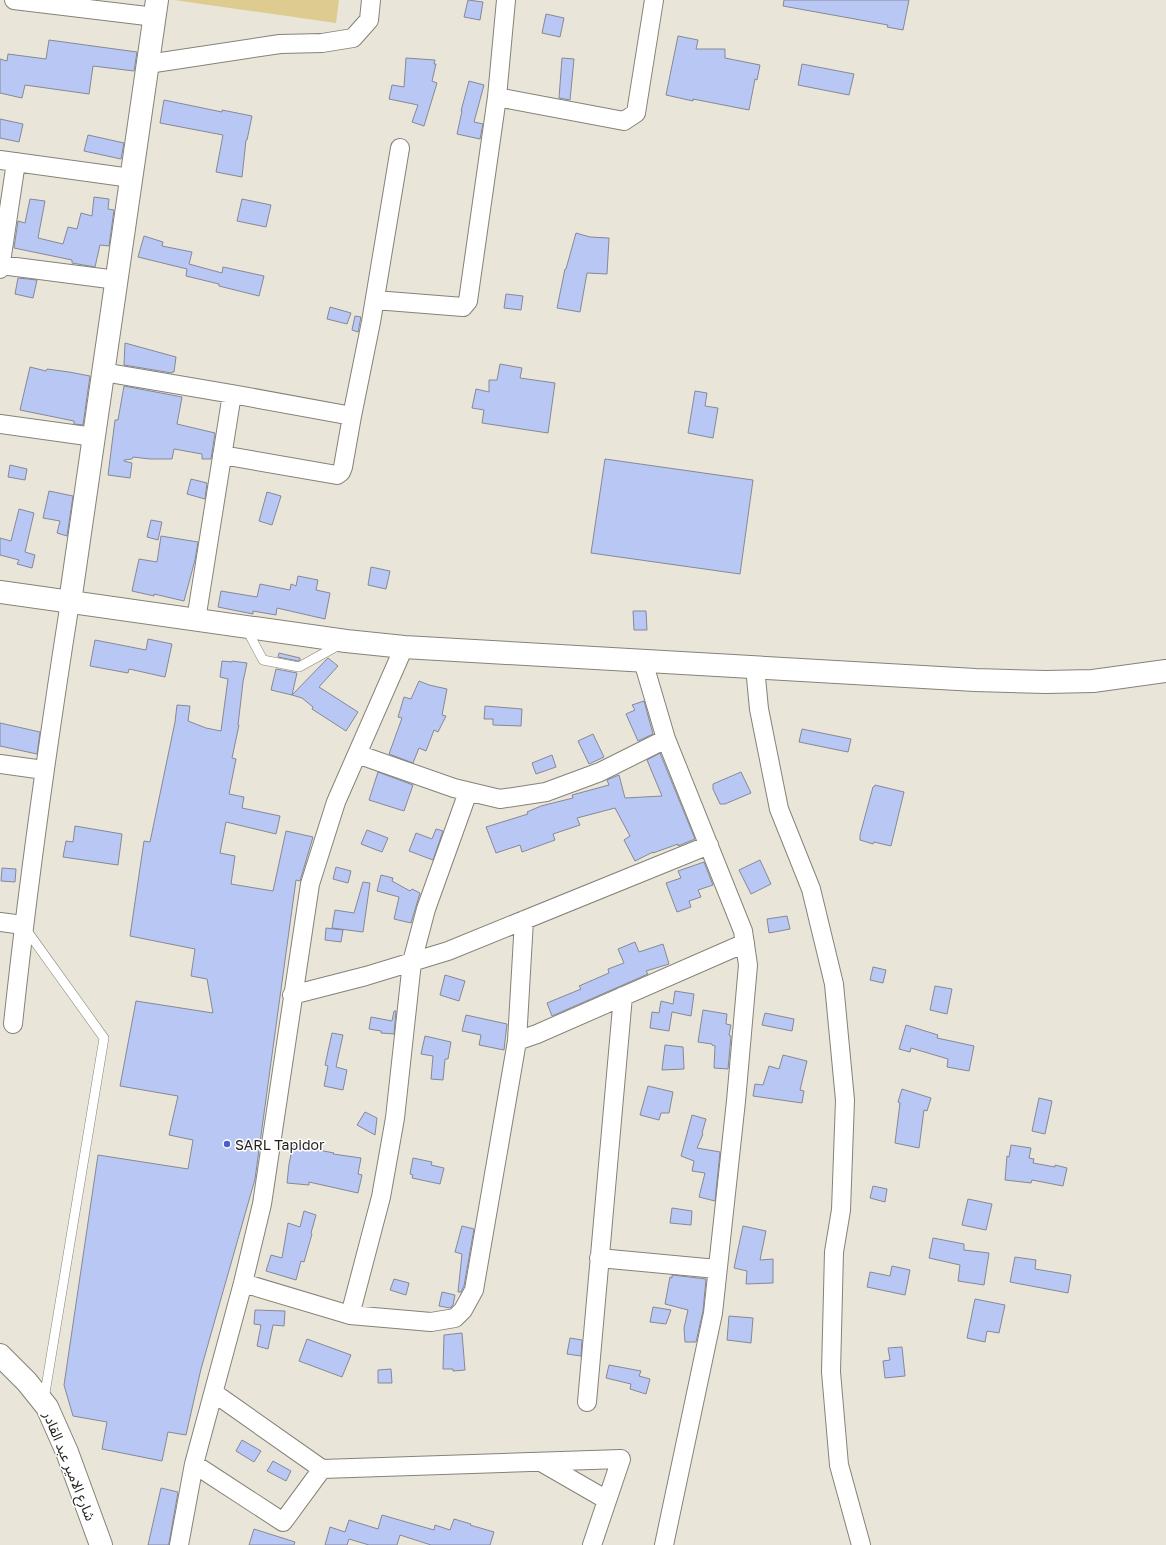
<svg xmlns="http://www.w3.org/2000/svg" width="1166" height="1545" font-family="'Golos Text','Noto Sans Arabic',sans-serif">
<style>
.green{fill:#decb8f}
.building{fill:#b9c7f5;stroke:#868995}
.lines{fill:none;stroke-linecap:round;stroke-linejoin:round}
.service-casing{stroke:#868277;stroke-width:10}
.minor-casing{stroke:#868277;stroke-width:20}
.tertiary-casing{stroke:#868277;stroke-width:24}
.secondary-casing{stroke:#868277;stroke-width:24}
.service{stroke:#fff;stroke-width:9}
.minor{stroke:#fff;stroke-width:18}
.tertiary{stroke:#fff;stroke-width:22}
.secondary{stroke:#fff;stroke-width:22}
.poi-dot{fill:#4a5dd1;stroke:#fff;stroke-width:1.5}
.labels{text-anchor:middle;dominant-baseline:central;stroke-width:3;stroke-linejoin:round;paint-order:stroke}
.poi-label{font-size:14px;fill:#201f1a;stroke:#fff;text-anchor:start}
.street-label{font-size:14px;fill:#201f1a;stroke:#fff}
</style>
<rect width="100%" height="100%" fill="#e9e5d9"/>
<!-- green -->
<path class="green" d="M 174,0 L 339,0 L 336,23 Z"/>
<!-- building -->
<path class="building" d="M 468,0 L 483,2 L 480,20 L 464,17 Z
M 784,0 L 909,0 L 903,30 L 887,27 L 888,25 L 783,6 Z
M 546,14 L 564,18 L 560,37 L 542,33 Z
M 678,36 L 698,40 L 696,49 L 725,49 L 725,58 L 760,65 L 757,80 L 755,79 L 749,110 L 693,99 L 693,101 L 666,95 Z
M 49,40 L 137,52 L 134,71 L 93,66 L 89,94 L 25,85 L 22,98 L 0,93 L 0,59 L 7,61 L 8,54 L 46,59 Z
M 406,58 L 435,60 L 434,64 L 436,64 L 432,81 L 437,83 L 424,126 L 412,122 L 418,105 L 389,99 L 392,85 L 404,87 Z
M 562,58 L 574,59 L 570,100 L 559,98 Z
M 802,64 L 854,74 L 849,95 L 798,85 Z
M 469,81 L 484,85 L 474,122 L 483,124 L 480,139 L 457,134 L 462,111 L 461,111 Z
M 164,100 L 222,112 L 222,110 L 252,116 L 247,140 L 246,140 L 242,177 L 216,172 L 223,135 L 160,123 Z
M 0,119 L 23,124 L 19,142 L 0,138 Z
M 88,135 L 124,143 L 121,159 L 84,151 Z
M 94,197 L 109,199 L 108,209 L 114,210 L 109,246 L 100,245 L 95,267 L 72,263 L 72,260 L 14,248 L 18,221 L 25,223 L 30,199 L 45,201 L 38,238 L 63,244 L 68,227 L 77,229 L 81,213 L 92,216 Z
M 242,199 L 271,205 L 266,227 L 237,221 Z
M 576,233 L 590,237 L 609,238 L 607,274 L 587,273 L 580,312 L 557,308 L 565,269 L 566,269 Z
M 144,236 L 163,242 L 162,246 L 192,252 L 189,264 L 222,273 L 223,267 L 264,276 L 259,296 L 219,286 L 219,284 L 186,276 L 187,269 L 138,257 Z
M 18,278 L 37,280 L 33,298 L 15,294 Z
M 506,294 L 523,296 L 521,310 L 504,308 Z
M 330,307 L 351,313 L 347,324 L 327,319 Z
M 355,316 L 361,317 L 358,332 L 352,330 Z
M 125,343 L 176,357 L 174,372 L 172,372 L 172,373 L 124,365 Z
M 500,364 L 522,368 L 520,378 L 555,383 L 548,433 L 482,423 L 484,410 L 472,408 L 476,389 L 489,392 L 489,380 L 497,380 Z
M 30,367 L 46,371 L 47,369 L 69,372 L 90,376 L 83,425 L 74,424 L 74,421 L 20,410 Z
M 124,386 L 182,397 L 177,424 L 215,433 L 211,459 L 202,459 L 202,454 L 174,449 L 172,459 L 150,459 L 133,457 L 132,459 L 124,460 L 124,461 L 132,463 L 130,478 L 108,475 L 115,420 L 118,420 Z
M 695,391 L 707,393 L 705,406 L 718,408 L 713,438 L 688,433 Z
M 605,459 L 753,480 L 740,574 L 591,553 Z
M 10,465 L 27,469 L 25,480 L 8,477 Z
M 191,479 L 207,483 L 205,499 L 187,494 Z
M 49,491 L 73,496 L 67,536 L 57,533 L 60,521 L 43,518 Z
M 267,492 L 281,496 L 272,525 L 259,521 Z
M 19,509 L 34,513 L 25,552 L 35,555 L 32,568 L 17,564 L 19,560 L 0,555 L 0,538 L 11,541 Z
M 151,520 L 162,522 L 158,540 L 147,537 Z
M 161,536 L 198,542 L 195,560 L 184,601 L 154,594 L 154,596 L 132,591 L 139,559 L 157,562 Z
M 371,567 L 390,571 L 386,589 L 368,585 Z
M 298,576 L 318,580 L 316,590 L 330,593 L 325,619 L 277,608 L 276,615 L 253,611 L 253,614 L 218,607 L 221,591 L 257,597 L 260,584 L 290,590 L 291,584 L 296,586 Z
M 633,611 L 646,611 L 647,630 L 634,630 Z
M 148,639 L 172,644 L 165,677 L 129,669 L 128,673 L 90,666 L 95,640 L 146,650 Z
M 279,653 L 300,658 L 300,660 L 298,661 L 278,657 Z
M 328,658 L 338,666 L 319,687 L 358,712 L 346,731 L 312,709 L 313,707 L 302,698 L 292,695 Z
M 222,661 L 232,662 L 232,661 L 247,663 L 243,682 L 238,725 L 239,725 L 232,758 L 236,759 L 229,794 L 244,797 L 242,808 L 280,816 L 276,834 L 226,822 L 220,853 L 235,856 L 231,884 L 273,891 L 286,831 L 313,837 L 300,881 L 296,880 L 255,1179 L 201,1369 L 186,1435 L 168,1432 L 162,1461 L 102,1449 L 107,1422 L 73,1416 L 64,1385 L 98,1155 L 188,1169 L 193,1140 L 169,1135 L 178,1096 L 120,1086 L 136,1001 L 213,1013 L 207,979 L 191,976 L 195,949 L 130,936 L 144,841 L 150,842 L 175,722 L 177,705 L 190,706 L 188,721 L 206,728 L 221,731 L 228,679 L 220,677 Z
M 276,669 L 297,673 L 292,695 L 271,690 Z
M 419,681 L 429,685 L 447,689 L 442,715 L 446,716 L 438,732 L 434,730 L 426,751 L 419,748 L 413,763 L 389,754 L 402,718 L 398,717 L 404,697 L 411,699 Z
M 644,701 L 653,734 L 638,741 L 626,714 L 635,710 L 632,705 Z
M 485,706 L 522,709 L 521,726 L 493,725 L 493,719 L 484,719 Z
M 0,723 L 40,732 L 37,754 L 0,746 Z
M 802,729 L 851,739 L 848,752 L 799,742 Z
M 593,734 L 604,757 L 589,764 L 578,741 Z
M 660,753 L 695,839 L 678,846 L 678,844 L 653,853 L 653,852 L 635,861 L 624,840 L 630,836 L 615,808 L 577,818 L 580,825 L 553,834 L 555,840 L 522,852 L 520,845 L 496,853 L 486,827 L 528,814 L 527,812 L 541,806 L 573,798 L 572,795 L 609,785 L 607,780 L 614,777 L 619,775 L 625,798 L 662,796 L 647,760 Z
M 552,755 L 556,767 L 536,774 L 532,763 Z
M 378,772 L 413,785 L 404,811 L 369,800 Z
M 741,772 L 751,793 L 725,804 L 720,804 L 713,789 L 713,784 Z
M 875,785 L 904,792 L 891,846 L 874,842 L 873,844 L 860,840 L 860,835 L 873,787 L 874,787 Z
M 75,826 L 122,834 L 118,865 L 63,857 L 66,841 L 73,842 Z
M 436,829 L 443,831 L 433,860 L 409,851 L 416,833 L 432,839 Z
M 367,830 L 388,838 L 382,852 L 361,844 Z
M 760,860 L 771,884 L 751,894 L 739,870 Z
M 704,862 L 713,885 L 698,890 L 701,897 L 689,901 L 691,907 L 677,912 L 666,883 L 681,878 L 678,871 Z
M 336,867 L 351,871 L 348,883 L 333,879 Z
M 2,868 L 16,869 L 15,882 L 1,881 Z
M 381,875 L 393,878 L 392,881 L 410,891 L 412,889 L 420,893 L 411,923 L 394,919 L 399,897 L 377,891 Z
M 363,882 L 370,883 L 363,932 L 332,928 L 335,910 L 354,913 Z
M 787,916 L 790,929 L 769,933 L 767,919 Z
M 326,928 L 343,930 L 341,942 L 325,940 Z
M 635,942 L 639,952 L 663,944 L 669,964 L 646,971 L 648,974 L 552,1016 L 547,1003 L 581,989 L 579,986 L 609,973 L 608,969 L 624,963 L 618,949 Z
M 873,967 L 886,970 L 883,983 L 870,980 Z
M 445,975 L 465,981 L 459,1001 L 440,995 Z
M 935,986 L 952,989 L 947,1014 L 930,1010 Z
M 675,991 L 694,994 L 691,1016 L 672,1012 L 669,1031 L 650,1028 L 652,1012 L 659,1013 L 661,1001 L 673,1004 Z
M 703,1010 L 727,1014 L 726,1024 L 731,1025 L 729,1035 L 731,1036 L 728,1069 L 714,1068 L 715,1046 L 712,1045 L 712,1044 L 698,1042 Z
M 394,1011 L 396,1011 L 394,1034 L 381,1033 L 381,1031 L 369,1029 L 371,1017 L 392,1021 Z
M 765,1013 L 794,1019 L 792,1031 L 762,1025 Z
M 466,1015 L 507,1024 L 504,1050 L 479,1045 L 481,1035 L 462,1031 Z
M 906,1025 L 938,1035 L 937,1038 L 974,1046 L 969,1071 L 947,1067 L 948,1059 L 911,1048 L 910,1052 L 899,1049 Z
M 332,1033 L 343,1035 L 336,1067 L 347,1070 L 343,1090 L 324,1086 L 328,1066 L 325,1065 Z
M 425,1036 L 451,1042 L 448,1059 L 445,1059 L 443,1080 L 431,1079 L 433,1056 L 421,1054 Z
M 665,1045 L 683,1047 L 684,1069 L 662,1070 Z
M 783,1055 L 807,1061 L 800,1090 L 804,1091 L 802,1103 L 753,1096 L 755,1084 L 763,1085 L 769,1066 L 779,1069 Z
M 648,1086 L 673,1092 L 669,1113 L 661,1113 L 659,1120 L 640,1115 Z
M 902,1089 L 931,1098 L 927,1111 L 924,1110 L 919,1148 L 895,1143 L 900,1103 L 898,1102 Z
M 1039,1098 L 1052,1101 L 1045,1134 L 1032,1131 Z
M 365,1112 L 377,1118 L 375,1135 L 357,1125 Z
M 692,1115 L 706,1119 L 702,1133 L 703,1134 L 697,1148 L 720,1152 L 715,1201 L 699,1197 L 705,1173 L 692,1171 L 694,1161 L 681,1156 Z
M 293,1145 L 334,1153 L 333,1154 L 361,1158 L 358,1174 L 362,1175 L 358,1193 L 309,1182 L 309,1185 L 287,1183 L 289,1164 Z
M 1011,1145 L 1031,1148 L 1029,1158 L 1034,1159 L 1033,1163 L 1055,1167 L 1055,1165 L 1067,1168 L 1063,1186 L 1032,1180 L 1031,1183 L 1005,1180 L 1007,1156 L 1009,1157 Z
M 413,1158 L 432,1162 L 431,1165 L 444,1168 L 440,1184 L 412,1178 L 413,1175 L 410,1174 Z
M 873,1186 L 887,1189 L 885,1202 L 870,1198 Z
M 968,1199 L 992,1204 L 986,1230 L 962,1225 Z
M 672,1208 L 692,1211 L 691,1225 L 670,1223 Z
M 304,1211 L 316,1215 L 311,1233 L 312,1234 L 304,1262 L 301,1261 L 296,1280 L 266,1271 L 271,1255 L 282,1258 L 288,1223 L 300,1227 Z
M 462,1226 L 474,1229 L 464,1286 L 461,1292 L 458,1292 L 462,1254 L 455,1252 Z
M 743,1226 L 766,1231 L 760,1260 L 773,1259 L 773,1283 L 746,1284 L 747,1271 L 734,1268 Z
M 933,1238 L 964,1244 L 964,1250 L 989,1253 L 984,1285 L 958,1281 L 960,1265 L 929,1258 Z
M 1015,1257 L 1036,1260 L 1035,1269 L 1071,1275 L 1068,1293 L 1010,1282 Z
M 892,1266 L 910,1270 L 905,1295 L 867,1287 L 870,1272 L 890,1276 Z
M 672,1275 L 706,1279 L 703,1311 L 696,1342 L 685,1342 L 684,1328 L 688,1310 L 665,1304 L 670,1277 L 672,1278 Z
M 394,1279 L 409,1283 L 406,1295 L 390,1290 Z
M 442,1292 L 455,1295 L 453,1305 L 450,1308 L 439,1306 Z
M 975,1299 L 1005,1305 L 999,1333 L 987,1331 L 985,1342 L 967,1338 Z
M 653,1307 L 671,1310 L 666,1324 L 650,1322 Z
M 255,1310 L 285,1311 L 284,1326 L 273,1325 L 268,1349 L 257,1346 L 261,1325 L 254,1324 Z
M 729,1316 L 753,1318 L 751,1343 L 727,1340 Z
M 462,1333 L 465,1370 L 453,1371 L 453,1369 L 443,1369 L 444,1335 Z
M 570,1338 L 582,1340 L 581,1356 L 567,1354 Z
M 307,1339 L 351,1355 L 342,1377 L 299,1361 Z
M 902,1347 L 905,1376 L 885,1378 L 883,1361 L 890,1360 L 888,1348 Z
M 609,1365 L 641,1371 L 639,1376 L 650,1379 L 646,1394 L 630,1389 L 631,1384 L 606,1378 Z
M 391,1369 L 392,1383 L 378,1383 L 378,1370 Z
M 242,1440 L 261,1451 L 254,1462 L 236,1451 Z
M 273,1461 L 291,1471 L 286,1481 L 267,1471 Z
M 161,1488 L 178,1492 L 169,1543 L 168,1545 L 148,1545 Z
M 382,1515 L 434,1530 L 435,1525 L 450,1530 L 454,1519 L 471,1524 L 470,1525 L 494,1532 L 490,1545 L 431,1545 L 400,1535 L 397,1545 L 369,1545 L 349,1539 L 347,1545 L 325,1545 L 330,1527 L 345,1532 L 349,1520 L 378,1529 Z
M 254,1529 L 295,1542 L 294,1545 L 249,1545 Z"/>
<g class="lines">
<defs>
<path id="service" d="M 246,628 L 263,660 L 299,667 L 339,645
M 25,928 L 104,1038 L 44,1399"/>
<path id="minor" d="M 14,0 L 155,17
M 148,64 L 280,44 L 322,43 L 353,38 L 369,20 L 371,0
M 497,97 L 624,121 L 636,113 L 654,0
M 0,160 L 131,178
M 0,265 L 117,280
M 0,269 L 16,162
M 375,300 L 463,307 L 468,301 L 497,97 L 506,0
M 103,372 L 232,394 L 196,620
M 232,394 L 352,416 L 371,322 L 400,148
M 0,424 L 94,437
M 222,455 L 337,475 L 341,472 L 343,467 L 352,416
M 643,661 L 666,739 L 743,931 L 748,965 L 736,1101 L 713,1313 L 664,1545
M 755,667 L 759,709 L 779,809 L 811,889 L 834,984 L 845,1100 L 841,1210 L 834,1252 L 831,1372 L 839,1465 L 861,1545
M 357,754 L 454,788 L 500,799 L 546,792 L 600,772 L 666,739
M 0,764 L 44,770
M 0,922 L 23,925
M 292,995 L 366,976 L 448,951 L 709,845
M 13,1024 C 28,882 48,742 70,602
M 517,1041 L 537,1034 L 745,943
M 599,1258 L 717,1269
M 243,1283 L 350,1315 L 431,1322 L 455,1318 L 463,1310 L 474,1290 L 517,1041 L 524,920
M 350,1315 L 381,1197 L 395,1118 L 412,962 L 426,909 L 468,792
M 214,1393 L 322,1469 L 621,1459 L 592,1545
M 587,1402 L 623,996
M 541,1462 L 607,1500
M 194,1464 L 283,1522 L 322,1469
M 179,1545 L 194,1464 L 243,1283 L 262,1204 L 310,884 L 336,802 L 404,647"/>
<path id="tertiary" d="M 70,602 L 157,0"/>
<path id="secondary" d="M 0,592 L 346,641 L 404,647 L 975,680 L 1046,682 L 1093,681 L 1166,671
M 0,1355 L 27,1382 L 47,1407 L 67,1452 L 101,1545"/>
</defs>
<!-- service casing -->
<use href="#service" class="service-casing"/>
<!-- minor casing -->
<use href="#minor" class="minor-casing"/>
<!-- tertiary casing -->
<use href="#tertiary" class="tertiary-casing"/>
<!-- secondary casing -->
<use href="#secondary" class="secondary-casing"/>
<!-- service -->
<use href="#service" class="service"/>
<!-- minor -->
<use href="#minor" class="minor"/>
<!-- tertiary -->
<use href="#tertiary" class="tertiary"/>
<!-- secondary -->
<use href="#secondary" class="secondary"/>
</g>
<!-- markers -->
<circle class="poi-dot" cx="227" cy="1144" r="4"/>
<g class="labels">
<!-- poi labels -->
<g class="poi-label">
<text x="235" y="1144">SARL Tapidor</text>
</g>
<!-- street labels -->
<g class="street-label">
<text transform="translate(70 1466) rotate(68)">شارع الامير عبد القادر</text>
</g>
</g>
</svg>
